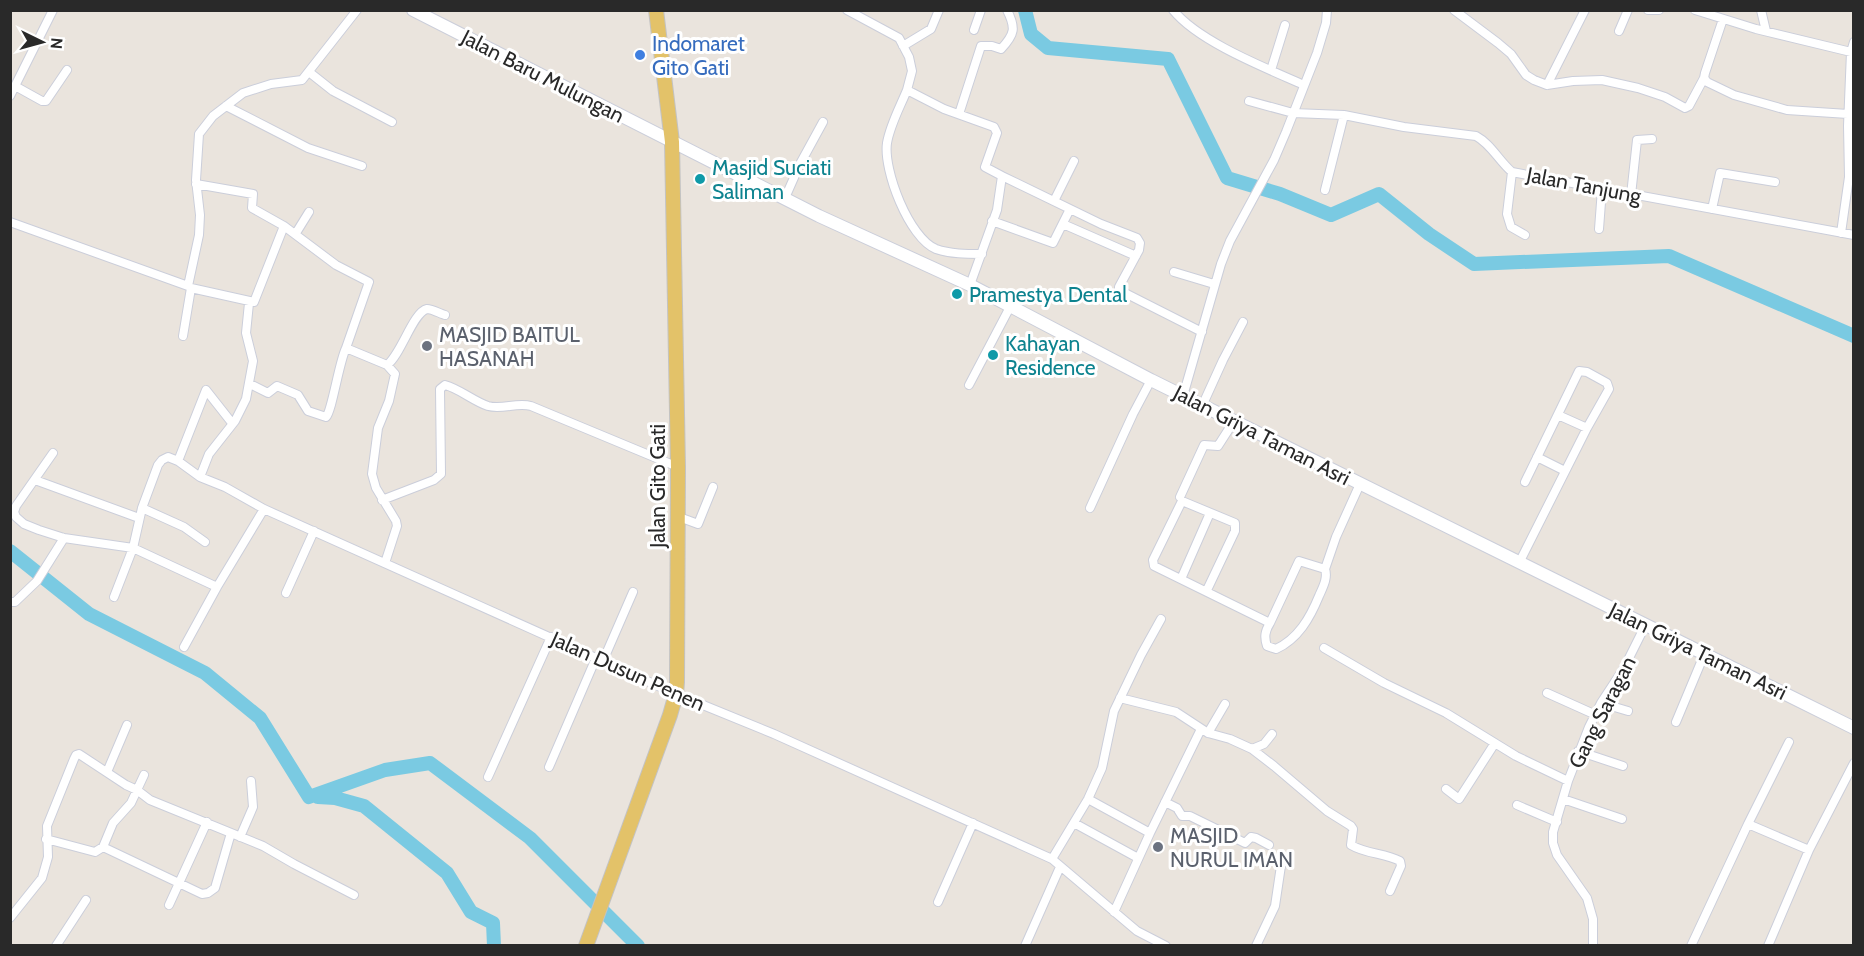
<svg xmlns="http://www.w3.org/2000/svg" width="1864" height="956" font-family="Cabin,sans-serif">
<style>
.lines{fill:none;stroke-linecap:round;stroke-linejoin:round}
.river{stroke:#7acae2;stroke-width:14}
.street-casing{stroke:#cbceda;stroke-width:10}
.secondary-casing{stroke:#cbceda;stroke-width:14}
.primary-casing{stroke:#c3c3c3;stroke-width:16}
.street{stroke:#fff;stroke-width:8}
.secondary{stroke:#fff;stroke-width:12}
.primary{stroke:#e3c269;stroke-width:14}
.shop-dot{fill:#3f7fe0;stroke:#fff;stroke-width:2}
.culture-dot{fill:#0f9aa8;stroke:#fff;stroke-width:2}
.worship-dot{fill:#6b7280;stroke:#fff;stroke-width:2}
.labels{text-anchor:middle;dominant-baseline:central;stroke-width:6;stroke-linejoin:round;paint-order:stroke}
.shop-label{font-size:21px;fill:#366cbe;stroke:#fff;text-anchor:start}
.street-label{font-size:21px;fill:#292929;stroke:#fff}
.culture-label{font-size:21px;fill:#0d838f;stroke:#fff;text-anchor:start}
.worship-label{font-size:21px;fill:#5b616d;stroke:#fff;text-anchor:start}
</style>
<rect width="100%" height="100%" fill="#eae4dd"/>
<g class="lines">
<!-- river -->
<path class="river" d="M 1025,10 L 1031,34 L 1048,48 L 1168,59 L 1227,178 L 1280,194 L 1331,215 L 1379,194 L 1429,234 L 1474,264 L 1669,256 L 1854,336
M 10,551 L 89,614 L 205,673 L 260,718 L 309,797 L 385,770 L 430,763 L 530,838 L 638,946
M 318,797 L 335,798 L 364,806 L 447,873 L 471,912 L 493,923 L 494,946"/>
<defs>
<path id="street" d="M 847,10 L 899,38 L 909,57 L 912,71 L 907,90 L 944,109 L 994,127 L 997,133 L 985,167 L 1002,176 L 997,210 L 970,285
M 1173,10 C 1199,42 1266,68 1304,85
M 1454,10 L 1498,43 L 1511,54 L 1526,75 L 1534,80 L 1547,85 L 1573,81 L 1602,80 L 1638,88 L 1665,97 L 1685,108 L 1689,106 L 1704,78
M 1648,10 L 1659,10
M 1695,10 L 1756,29 L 1851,52 L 1854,42
M 1761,10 L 1766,31
M 1723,19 L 1705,73 L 1704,78 L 1707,82 L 1734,95 L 1787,110 L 1848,114
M 974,30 L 981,10
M 1619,31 L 1628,10
M 903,46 L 931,29 L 939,10
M 1271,70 L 1285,25
M 309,72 L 333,91 L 392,122
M 1547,85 L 1585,10
M 15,86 L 42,101 L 46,101 L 67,70
M 907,90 C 900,107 890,125 887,143 C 883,170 909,238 936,249 C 950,254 967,254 982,254
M 10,96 L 53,10
M 1249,101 L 1293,113 L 1344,115 L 1404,127 L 1476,136 C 1491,144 1499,161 1512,172 L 1854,235
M 226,106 L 308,148 L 362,166
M 959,114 L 981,46 L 992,46 L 1001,49 C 1015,34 1016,28 1007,10
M 1512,172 L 1507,214 L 1511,227 L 1525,235
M 1002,176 L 1101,224 L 1137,238 L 1140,243 L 1139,250 L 1119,287 L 1119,290 L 1202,332
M 196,184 L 253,194 L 252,208 L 284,226
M 1325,190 L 1344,115
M 1631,195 L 1637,140 L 1652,139
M 785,198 L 800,164 L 823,122
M 1054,201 L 1074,161
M 1712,209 L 1720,173 L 1775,182
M 992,221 L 1053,243 L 1070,209
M 10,222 L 188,286
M 1063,224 L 1136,256
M 1599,229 L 1602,189
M 296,233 L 309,212
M 1841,233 L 1849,177 L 1848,126 L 1851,52
M 1174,272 L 1214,284
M 191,288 L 254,302 L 284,226 L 336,265 L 369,282 L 346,348 L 387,365 L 395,374 L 389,401 L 378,428 L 372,474 L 376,488 L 396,521 L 397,526 L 385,563
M 183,336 L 191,288 L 188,286 L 199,235 L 200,215 L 196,180 L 199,134 L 213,116 L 243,93 L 271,84 L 302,80 L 357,10
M 387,365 C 401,355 413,312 427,309 C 432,309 441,314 445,315
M 250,384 L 268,393 L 277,386 L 298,395 L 308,411 L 326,417 C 332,411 339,362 346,348
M 969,385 L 1010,307
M 1183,396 L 1221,264 L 1230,241 L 1274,160 L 1286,132 L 1317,53 L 1326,23 L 1327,10
M 1203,404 L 1223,360 L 1243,322
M 1558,415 L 1587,428
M 53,453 L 16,506 L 14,512 L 16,517 L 24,524 L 39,530 L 64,538 L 133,548 L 217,587 L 264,509
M 1537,457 L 1565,471
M 178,461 L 206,390 L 232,423
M 200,477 L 209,454 L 235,421 L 246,399 L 253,361 L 246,333 L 249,303
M 35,480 L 139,518
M 1180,497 L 1204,445 L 1218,446 L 1234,421
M 382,500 L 434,480 L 441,474 L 440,389 L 445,385 C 460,389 473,401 488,406 C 502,410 517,402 531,406 L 678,467
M 142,508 L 184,527 L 205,542
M 1090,508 L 1133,414 L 1151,380
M 679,517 L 698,524 L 713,487
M 1519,563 L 1587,428 L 1609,389 L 1607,383 L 1587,372 L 1579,371 L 1525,482
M 1181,579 L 1210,513
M 1207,590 L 1235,531 L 1235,523 L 1182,501 L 1153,560 L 1154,566 L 1270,623 L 1299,561 L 1325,569 L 1336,537 L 1360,484
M 286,593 L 314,531
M 114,597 L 133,548 L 142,508 L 158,465 L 162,460 L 168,457 L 178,461 L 200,477 L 225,487 L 264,509 L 676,694 L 774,734 L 1052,859 L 1137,931 L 1166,946
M 10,602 L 15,602 L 37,581 L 64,538
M 1270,623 C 1265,631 1264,637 1267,646 L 1276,649 C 1298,639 1310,618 1319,596 C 1323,587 1328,578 1325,569
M 184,647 L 217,587
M 1324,648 L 1384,683 L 1446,713 L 1516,756 L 1568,781
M 603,661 L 633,592
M 1547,693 L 1596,715
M 1120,698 L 1176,712 L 1208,733 L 1230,739 L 1252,749 L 1274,766 L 1327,811 L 1351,826 L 1353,829 L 1351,845 C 1366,854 1384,853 1400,861 L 1401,866 L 1390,891
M 1601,703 L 1628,711
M 1676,722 L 1704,655
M 1208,733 L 1225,704
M 1789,742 L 1748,824 L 1809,850
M 1252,749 L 1264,744 L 1272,734
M 1578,751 L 1623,766
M 549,767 L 596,658
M 107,772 L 127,725
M 488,777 L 551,637
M 1446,789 L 1459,799 L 1495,743
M 1088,799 L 1150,833
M 1563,799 L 1622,819
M 1165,802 L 1177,808 L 1182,816 L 1190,816 L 1245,843 L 1251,837 L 1256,838 L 1269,845
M 1517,805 L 1557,822
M 1074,823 L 1138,858
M 240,837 L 253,807 L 251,781
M 46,839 L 95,852 L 103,847 L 113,823 L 131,803 L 144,775
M 103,847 L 202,894 L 208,893 L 215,888 L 231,833
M 1052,859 L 1088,799 L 1102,768 L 1114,711 L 1141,655 L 1161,619
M 938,902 L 973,823
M 169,905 L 207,822
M 1114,912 L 1150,833 L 1201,729
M 10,918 L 42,878 L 48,857 L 47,826 L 74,759 L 76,755 L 79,754 L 126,785 L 137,790 L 150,800 L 263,846 L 294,864 L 354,895
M 56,946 L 86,900
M 1025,946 L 1060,867
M 1256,946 L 1275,906 L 1282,859
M 1593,946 L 1593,919 L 1587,898 L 1557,855 L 1553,843 L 1553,832 L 1568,781 L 1589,727 L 1601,703 L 1624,668 L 1646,624
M 1691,946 L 1748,824
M 1768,946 L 1809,850 L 1854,763"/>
<path id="secondary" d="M 413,10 L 819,216 L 970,285 L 1151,380 L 1854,728"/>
<path id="primary" d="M 586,946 L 670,715 L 676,694 L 677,682 L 678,467 L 672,142 L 656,10"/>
</defs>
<!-- street casing -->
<use href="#street" class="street-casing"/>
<!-- secondary casing -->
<use href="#secondary" class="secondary-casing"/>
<!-- primary casing -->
<use href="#primary" class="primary-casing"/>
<!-- street -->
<use href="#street" class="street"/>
<!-- secondary -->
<use href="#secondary" class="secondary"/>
<!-- primary -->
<use href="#primary" class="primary"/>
</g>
<!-- markers -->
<circle class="shop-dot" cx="640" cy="55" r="6"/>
<g class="culture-dot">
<circle cx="700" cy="179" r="6"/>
<circle cx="957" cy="294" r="6"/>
<circle cx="993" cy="355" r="6"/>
</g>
<g class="worship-dot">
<circle cx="427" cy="346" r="6"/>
<circle cx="1158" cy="847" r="6"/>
</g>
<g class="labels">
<!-- shop labels -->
<g class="shop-label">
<text x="652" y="43">Indomaret<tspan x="652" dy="24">Gito Gati</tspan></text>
</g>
<!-- street labels -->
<g class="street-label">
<text transform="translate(543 76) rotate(27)">Jalan Baru Mulungan</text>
<text transform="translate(1584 185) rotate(11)">Jalan Tanjung</text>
<text transform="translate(1262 435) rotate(27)">Jalan Griya Taman Asri</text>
<text transform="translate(657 486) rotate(-90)">Jalan Gito Gati</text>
<text transform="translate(1698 651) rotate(26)">Jalan Griya Taman Asri</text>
<text transform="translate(628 671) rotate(24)">Jalan Dusun Penen</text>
<text transform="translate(1602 712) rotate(-63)">Gang Saragan</text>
</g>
<!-- culture labels -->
<g class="culture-label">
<text x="712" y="167">Masjid Suciati<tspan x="712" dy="24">Saliman</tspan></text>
<text x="969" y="294">Pramestya Dental</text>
<text x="1005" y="343">Kahayan<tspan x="1005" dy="24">Residence</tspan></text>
</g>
<!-- worship labels -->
<g class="worship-label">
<text x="439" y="334">MASJID BAITUL<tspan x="439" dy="24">HASANAH</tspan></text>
<text x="1170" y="835">MASJID<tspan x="1170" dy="24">NURUL IMAN</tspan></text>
</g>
</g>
<!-- border -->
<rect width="1864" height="956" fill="none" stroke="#292929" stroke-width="24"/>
<!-- north arrow -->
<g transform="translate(42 42) rotate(95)" stroke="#ffffff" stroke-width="4.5" paint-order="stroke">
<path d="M0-4.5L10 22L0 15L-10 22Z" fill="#292929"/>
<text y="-9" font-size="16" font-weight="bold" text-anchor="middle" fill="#292929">N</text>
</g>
</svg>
